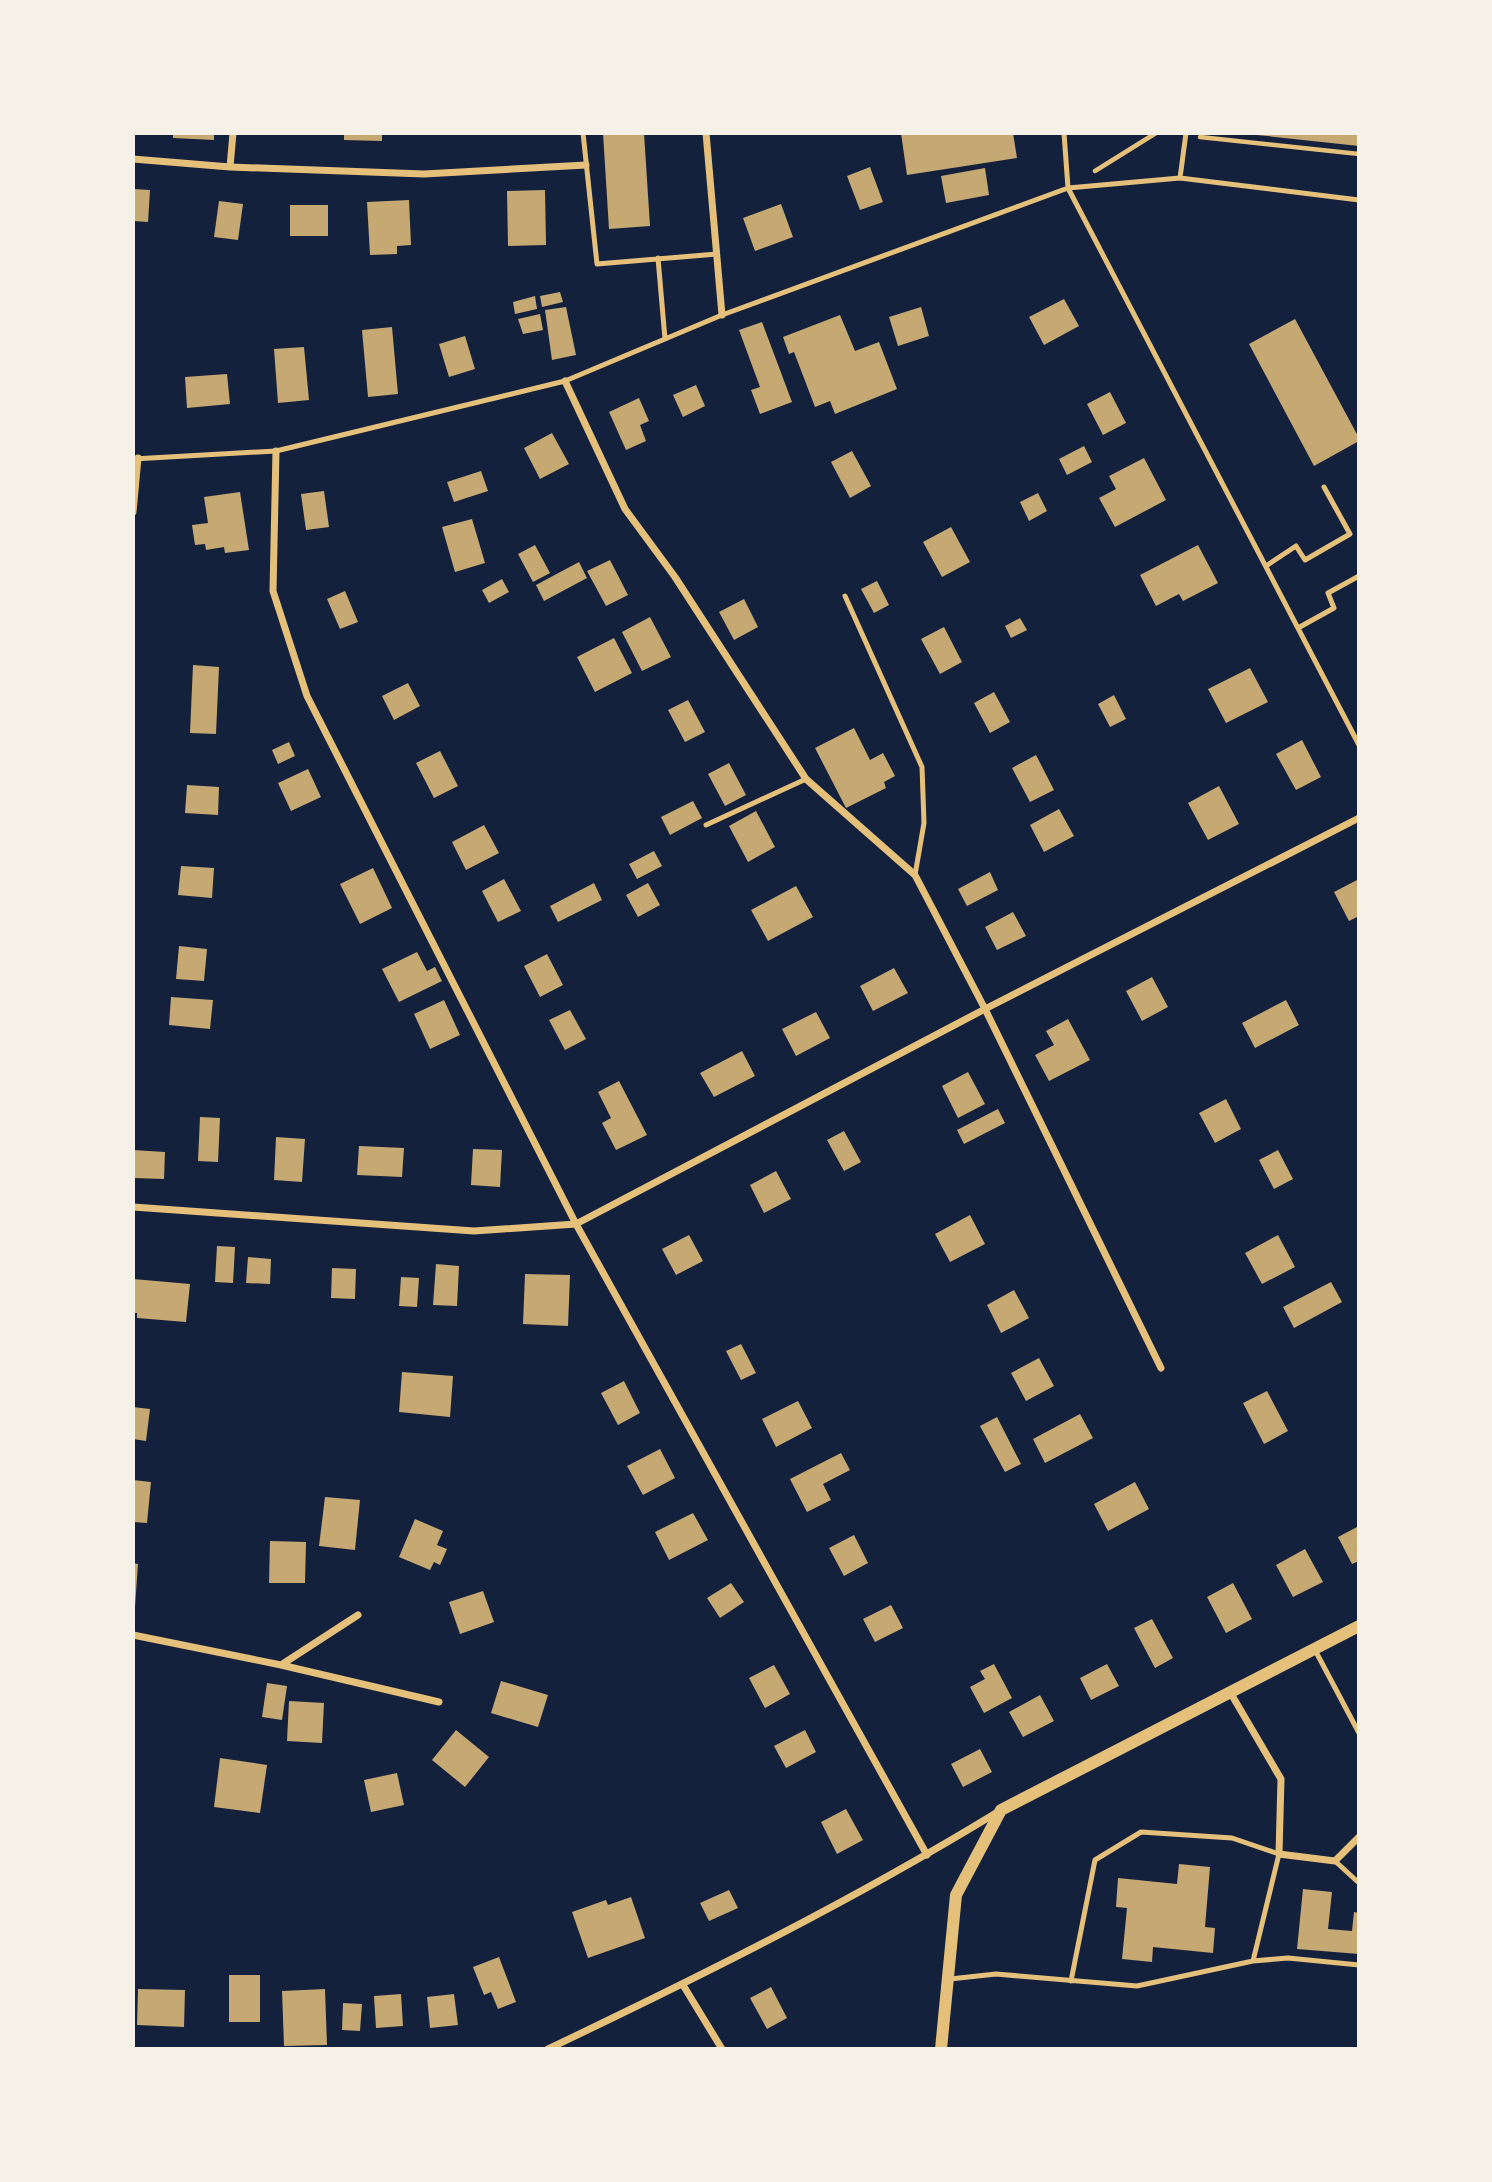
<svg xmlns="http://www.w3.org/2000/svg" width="1492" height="2182" font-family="Rubik,sans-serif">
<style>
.building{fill:#c6a872}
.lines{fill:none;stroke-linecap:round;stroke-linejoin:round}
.path{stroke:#e5c07b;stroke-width:4.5}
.service{stroke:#e5c07b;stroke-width:5}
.minor{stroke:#e5c07b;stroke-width:7}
.tertiary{stroke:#e5c07b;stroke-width:12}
</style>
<rect width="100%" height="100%" fill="#14213d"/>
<!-- building -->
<path class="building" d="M 173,133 L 214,133 L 214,140 L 173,138 Z
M 344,133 L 382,133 L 382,141 L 344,140 Z
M 603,133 L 644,133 L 650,226 L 609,229 Z
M 901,133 L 1013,133 L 1017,158 L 907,175 Z
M 1258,133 L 1359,133 L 1359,146 L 1257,135 Z
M 870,167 L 883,202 L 860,210 L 847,176 Z
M 985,168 L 989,195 L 946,203 L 941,176 Z
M 133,189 L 150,190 L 148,222 L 133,221 Z
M 545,190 L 546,245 L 508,246 L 507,191 Z
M 409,200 L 411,245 L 397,246 L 397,254 L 370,255 L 367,202 Z
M 219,201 L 243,204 L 238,240 L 214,237 Z
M 781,204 L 793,237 L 755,251 L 743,218 Z
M 290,205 L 328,205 L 328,236 L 290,236 Z
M 560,292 L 563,302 L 542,307 L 540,296 Z
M 535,296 L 537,309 L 515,314 L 513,302 Z
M 1064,299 L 1079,326 L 1044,345 L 1029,317 Z
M 566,307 L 576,355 L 552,360 L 545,310 Z
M 921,307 L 929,336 L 898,346 L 889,317 Z
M 540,314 L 543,330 L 523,334 L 518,319 Z
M 840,315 L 855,351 L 879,342 L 897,389 L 835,414 L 830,401 L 815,407 L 794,352 L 789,354 L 783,337 Z
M 1295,319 L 1359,438 L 1359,441 L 1314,466 L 1249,344 Z
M 762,322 L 792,402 L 760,414 L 751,390 L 760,387 L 739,330 Z
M 392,327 L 398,394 L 368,397 L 362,330 Z
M 465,336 L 475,369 L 449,377 L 439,344 Z
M 304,347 L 309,400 L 278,403 L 274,349 Z
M 227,374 L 230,404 L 187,408 L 185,377 Z
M 696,385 L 705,406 L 683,417 L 673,395 Z
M 1110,392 L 1126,423 L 1103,435 L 1087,404 Z
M 639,398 L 649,421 L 640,425 L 646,441 L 626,450 L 609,412 Z
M 552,433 L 569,464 L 540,479 L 524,448 Z
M 1084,446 L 1092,462 L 1067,475 L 1059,459 Z
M 852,451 L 871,486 L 850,498 L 831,462 Z
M 1144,458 L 1166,500 L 1115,527 L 1099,498 L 1116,489 L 1109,476 Z
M 481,471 L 488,491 L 454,502 L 447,482 Z
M 324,491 L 329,527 L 306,530 L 301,494 Z
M 240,492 L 249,550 L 225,553 L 224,547 L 206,550 L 205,544 L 195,545 L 192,525 L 208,523 L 204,497 Z
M 1038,493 L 1047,511 L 1029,521 L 1020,502 Z
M 472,519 L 485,563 L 455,572 L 442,527 Z
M 951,527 L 970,562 L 942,577 L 923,542 Z
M 535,545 L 550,573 L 533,582 L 518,554 Z
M 1198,545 L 1218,583 L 1183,601 L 1179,594 L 1156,606 L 1140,575 Z
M 610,560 L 628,595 L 606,606 L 587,571 Z
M 579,562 L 587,578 L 544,601 L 536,585 Z
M 502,579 L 509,592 L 489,603 L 482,590 Z
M 877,581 L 889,605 L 874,613 L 861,589 Z
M 345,591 L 358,622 L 340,629 L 327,599 Z
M 744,599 L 758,627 L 734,640 L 719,612 Z
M 650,617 L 671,657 L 642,671 L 622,632 Z
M 1020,618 L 1027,630 L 1011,638 L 1005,626 Z
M 944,627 L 962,662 L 940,674 L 921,639 Z
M 614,638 L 632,673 L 595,692 L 577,657 Z
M 193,665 L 219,667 L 216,734 L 190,733 Z
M 1250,668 L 1268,702 L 1226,723 L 1208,689 Z
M 408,683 L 420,706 L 394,720 L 382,696 Z
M 994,692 L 1010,722 L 990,733 L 974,703 Z
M 1114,695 L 1126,719 L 1110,727 L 1098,704 Z
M 688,700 L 705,732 L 685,742 L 668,710 Z
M 854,728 L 870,760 L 883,753 L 895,776 L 884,782 L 886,788 L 846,808 L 815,748 Z
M 1302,740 L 1321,777 L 1296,790 L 1276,754 Z
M 289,742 L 295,756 L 278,764 L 272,750 Z
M 440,751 L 458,786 L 434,798 L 416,763 Z
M 1036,755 L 1054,790 L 1030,802 L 1012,768 Z
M 729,763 L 746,795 L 725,806 L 708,774 Z
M 308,769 L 321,797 L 291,811 L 278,783 Z
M 187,785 L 219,787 L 218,815 L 185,813 Z
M 1219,786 L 1239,824 L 1208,840 L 1188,803 Z
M 693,801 L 702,818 L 670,835 L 661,817 Z
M 1059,809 L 1074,836 L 1044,852 L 1030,825 Z
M 756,811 L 775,847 L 748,862 L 729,826 Z
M 484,825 L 499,853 L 466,870 L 452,842 Z
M 654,851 L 662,866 L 637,879 L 629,864 Z
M 181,866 L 214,868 L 212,898 L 178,895 Z
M 373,868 L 392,908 L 360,924 L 340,884 Z
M 990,872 L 998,890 L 967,906 L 958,889 Z
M 504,879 L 521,911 L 498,922 L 482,891 Z
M 1359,879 L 1359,916 L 1349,921 L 1334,892 Z
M 594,883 L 602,900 L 558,922 L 550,906 Z
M 648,883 L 660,905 L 638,917 L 626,895 Z
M 796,886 L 813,917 L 768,941 L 751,910 Z
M 1013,912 L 1026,936 L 997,950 L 985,927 Z
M 179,946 L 207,949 L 204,981 L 176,979 Z
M 417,952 L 427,971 L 435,967 L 442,981 L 399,1002 L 382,969 Z
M 547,954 L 563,985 L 540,997 L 524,966 Z
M 894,968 L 908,993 L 873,1011 L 860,986 Z
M 1152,977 L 1168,1007 L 1142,1021 L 1126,991 Z
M 171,997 L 213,1000 L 210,1029 L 169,1025 Z
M 444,1000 L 460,1035 L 430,1049 L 414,1014 Z
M 1286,1000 L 1299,1025 L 1255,1048 L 1242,1023 Z
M 570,1010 L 586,1039 L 565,1050 L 549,1020 Z
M 816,1012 L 830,1038 L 796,1056 L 782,1029 Z
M 1068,1019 L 1090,1060 L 1049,1081 L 1035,1055 L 1054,1045 L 1046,1031 Z
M 742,1051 L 755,1076 L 714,1097 L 700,1073 Z
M 968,1072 L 985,1104 L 958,1118 L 942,1086 Z
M 619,1081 L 647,1135 L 616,1150 L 602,1123 L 611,1118 L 598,1092 Z
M 1226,1099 L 1241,1129 L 1215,1143 L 1199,1113 Z
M 998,1109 L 1005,1123 L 964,1144 L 957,1130 Z
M 200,1117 L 220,1118 L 218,1162 L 198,1161 Z
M 844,1131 L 861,1162 L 844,1171 L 827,1140 Z
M 276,1137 L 305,1139 L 302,1182 L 274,1180 Z
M 359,1146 L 404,1148 L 402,1177 L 357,1175 Z
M 473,1149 L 502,1150 L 500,1187 L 471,1185 Z
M 133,1150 L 165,1152 L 164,1179 L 133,1178 Z
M 1278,1150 L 1293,1179 L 1274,1189 L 1259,1160 Z
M 776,1171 L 791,1199 L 764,1213 L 750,1185 Z
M 970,1215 L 985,1244 L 950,1262 L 935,1234 Z
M 689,1235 L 703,1261 L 676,1275 L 662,1249 Z
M 1278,1235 L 1295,1267 L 1262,1284 L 1245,1253 Z
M 217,1246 L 235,1247 L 233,1283 L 215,1282 Z
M 248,1257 L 271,1259 L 270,1284 L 246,1283 Z
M 436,1264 L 459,1266 L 457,1306 L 433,1305 Z
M 332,1268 L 356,1269 L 355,1299 L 331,1298 Z
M 525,1274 L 570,1275 L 568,1326 L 523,1324 Z
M 401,1277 L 419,1278 L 417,1307 L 399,1306 Z
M 133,1279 L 190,1284 L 186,1322 L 137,1318 L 137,1313 L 133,1313 Z
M 1331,1282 L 1342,1302 L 1294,1328 L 1283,1307 Z
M 1014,1290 L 1029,1318 L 1001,1333 L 987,1305 Z
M 741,1344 L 756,1373 L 741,1380 L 726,1351 Z
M 1039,1358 L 1054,1386 L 1026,1401 L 1011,1373 Z
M 402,1372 L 453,1376 L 450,1417 L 399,1412 Z
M 624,1381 L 640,1413 L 618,1425 L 601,1393 Z
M 1267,1391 L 1288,1431 L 1264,1444 L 1243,1403 Z
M 798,1401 L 812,1428 L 776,1447 L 762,1419 Z
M 133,1407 L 150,1409 L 146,1441 L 133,1439 Z
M 1080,1414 L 1093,1438 L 1045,1463 L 1033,1439 Z
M 997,1417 L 1021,1464 L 1005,1472 L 980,1426 Z
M 660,1449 L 675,1478 L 643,1495 L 627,1466 Z
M 841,1453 L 850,1470 L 823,1484 L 831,1500 L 807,1512 L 790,1479 Z
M 133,1480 L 151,1482 L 147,1523 L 133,1522 Z
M 1135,1482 L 1149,1509 L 1108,1531 L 1094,1504 Z
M 325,1497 L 360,1500 L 355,1550 L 319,1546 Z
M 693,1513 L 708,1540 L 669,1560 L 655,1532 Z
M 415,1519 L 443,1531 L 437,1545 L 447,1549 L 440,1565 L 434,1562 L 430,1570 L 399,1557 Z
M 1359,1526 L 1359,1561 L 1352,1564 L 1338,1537 Z
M 854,1535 L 868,1563 L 844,1576 L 829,1548 Z
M 270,1541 L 306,1542 L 305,1583 L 269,1583 Z
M 1305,1549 L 1323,1582 L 1293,1597 L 1276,1565 Z
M 133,1563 L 138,1564 L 135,1607 L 133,1607 Z
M 731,1583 L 744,1602 L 720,1618 L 707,1598 Z
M 1233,1583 L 1252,1619 L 1226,1633 L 1207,1597 Z
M 483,1591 L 494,1622 L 460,1634 L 449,1602 Z
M 891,1605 L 903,1628 L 875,1642 L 863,1619 Z
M 1152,1619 L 1173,1658 L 1155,1668 L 1134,1628 Z
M 994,1664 L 1012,1698 L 984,1713 L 970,1687 L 985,1679 L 980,1671 Z
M 1107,1664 L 1119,1686 L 1091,1700 L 1080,1678 Z
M 774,1665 L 790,1694 L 765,1708 L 749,1678 Z
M 501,1681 L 548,1695 L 538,1727 L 491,1713 Z
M 267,1683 L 287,1686 L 282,1720 L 262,1717 Z
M 1040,1695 L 1054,1721 L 1023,1737 L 1009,1712 Z
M 289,1701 L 324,1703 L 322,1743 L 287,1741 Z
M 456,1730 L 489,1757 L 465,1787 L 432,1760 Z
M 805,1730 L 816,1752 L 786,1768 L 774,1746 Z
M 980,1749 L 992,1772 L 963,1787 L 951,1764 Z
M 220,1758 L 267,1765 L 260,1813 L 214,1807 Z
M 397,1773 L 404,1805 L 371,1812 L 364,1780 Z
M 846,1809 L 863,1840 L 837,1854 L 821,1822 Z
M 1179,1864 L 1210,1867 L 1205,1927 L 1215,1928 L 1213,1953 L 1153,1947 L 1152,1962 L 1122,1959 L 1127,1908 L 1116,1907 L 1118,1878 L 1177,1884 Z
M 1303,1889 L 1332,1892 L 1328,1929 L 1352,1931 L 1354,1912 L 1359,1913 L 1359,1954 L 1297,1949 Z
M 729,1890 L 738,1908 L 709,1921 L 700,1903 Z
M 631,1897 L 645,1938 L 588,1958 L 572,1912 L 606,1900 L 608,1905 Z
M 499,1957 L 516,2002 L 498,2009 L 491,1992 L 484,1995 L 473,1967 Z
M 229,1975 L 260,1975 L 260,2022 L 229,2022 Z
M 771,1987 L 787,2018 L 767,2029 L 750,1998 Z
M 138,1989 L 185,1990 L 184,2027 L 137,2025 Z
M 325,1989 L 327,2045 L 284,2046 L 282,1991 Z
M 401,1994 L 403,2026 L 376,2028 L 374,1996 Z
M 454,1994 L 458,2025 L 430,2028 L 427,1997 Z
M 343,2003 L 362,2004 L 360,2031 L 342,2030 Z"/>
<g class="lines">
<!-- path -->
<path class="path" d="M 1200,137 L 1359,154
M 1095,171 L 1156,133"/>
<!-- service -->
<path class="service" d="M 583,133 L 597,264 L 717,254
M 1064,133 L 1068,188 L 1359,745
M 1180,178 L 1186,133
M 658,258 L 665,339
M 133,459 L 276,451 L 565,381 L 722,315 L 1068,188 L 1180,178 L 1359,200
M 1266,566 L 1296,546 L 1305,560 L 1350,534 L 1324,487
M 845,596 L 922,767 L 924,823 L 915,875
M 1298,628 L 1334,608 L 1328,593 L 1359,576
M 706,825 L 806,779
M 1315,1650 L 1359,1733
M 1335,1861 L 1359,1883
M 950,1979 L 996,1974 L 1137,1986 L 1253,1961 L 1288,1958 L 1359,1965
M 1071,1981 L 1095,1860 L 1141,1832 L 1232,1838 L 1279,1854 L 1253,1961"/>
<!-- minor -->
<path class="minor" d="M 706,133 L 722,315
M 133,159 L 230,167 L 424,174 L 586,165
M 230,167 L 233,133
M 565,381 L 625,509 L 675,577 L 806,779 L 915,875 L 985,1009 L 1161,1368
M 276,451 L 273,591 L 307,696 L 576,1224 L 927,1855
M 133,512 L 138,458
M 133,1207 L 474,1231 L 576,1224 L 985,1009 L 1359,818
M 133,1635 L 281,1665 L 439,1702
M 281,1665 L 358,1615
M 1230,1692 L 1281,1779 L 1279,1854 L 1335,1861 L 1359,1837
M 683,1985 L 722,2049
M 548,2049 C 701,1976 852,1901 996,1813"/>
<!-- tertiary -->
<path class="tertiary" d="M 941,2049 L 956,1895 L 1001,1810 L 1359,1626"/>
</g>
<!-- border -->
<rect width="1492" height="2182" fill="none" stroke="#f6f1e7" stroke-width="270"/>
</svg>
